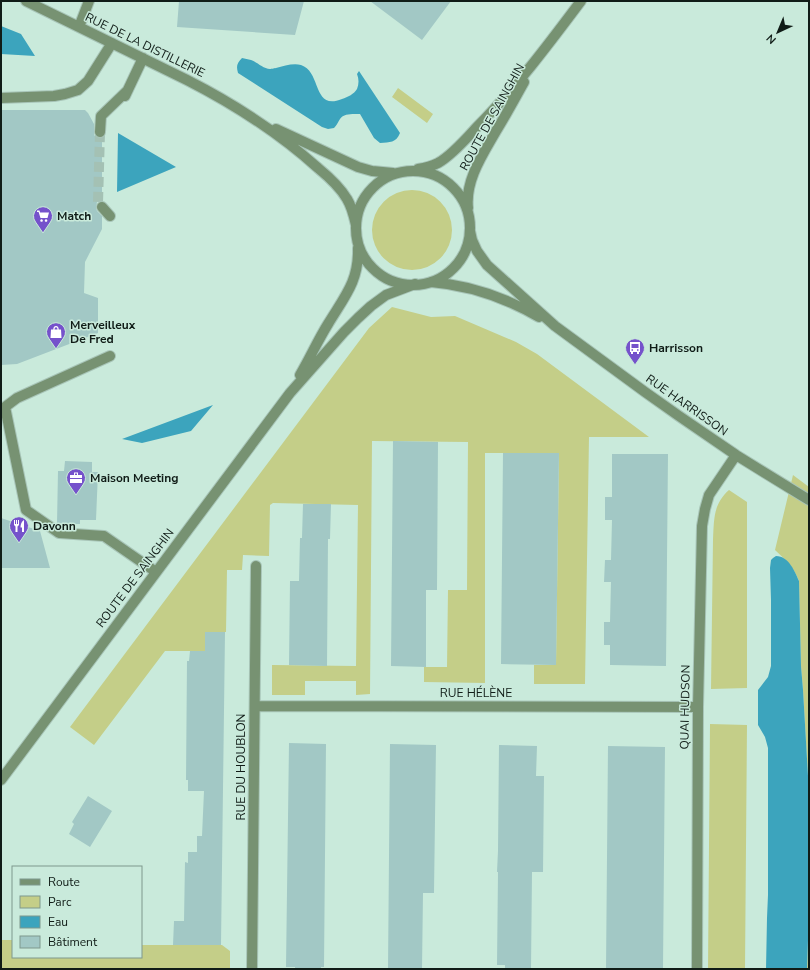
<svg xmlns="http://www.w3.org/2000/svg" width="810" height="970" font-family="'Nunito Sans',sans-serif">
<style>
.green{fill:#c4ce88}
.water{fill:#3ca4bd}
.building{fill:#a2c8c5}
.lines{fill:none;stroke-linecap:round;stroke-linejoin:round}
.minor-tunnel{stroke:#a4c1b4;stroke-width:10;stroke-dasharray:10 5;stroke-linecap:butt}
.minor-casing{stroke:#a8c5b8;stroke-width:12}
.minor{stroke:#779272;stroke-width:10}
.labels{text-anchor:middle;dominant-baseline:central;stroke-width:3;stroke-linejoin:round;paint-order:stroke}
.street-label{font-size:12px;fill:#101c17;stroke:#c9eadb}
.poi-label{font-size:12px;font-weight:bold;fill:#101c17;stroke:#c9eadb;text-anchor:start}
</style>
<rect width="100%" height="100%" fill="#c9eadb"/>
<!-- green -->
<path class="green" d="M 398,88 L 433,114 L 427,123 L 392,97 Z
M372 230a40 40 0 1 1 80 0a40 40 0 1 1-80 0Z
M 392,307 L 431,317 L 455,316 L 516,342 L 537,354 L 649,437 L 589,437 L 585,684 L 534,684 L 534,665 L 556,665 L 559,453 L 485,453 L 485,683 L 424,682 L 424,667 L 447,667 L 448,590 L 467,590 L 468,442 L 372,441 L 370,694 L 356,695 L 356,681 L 305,681 L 305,695 L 272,695 L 272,665 L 356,666 L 358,505 L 273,503 L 270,505 L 269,556 L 243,555 L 242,570 L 227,570 L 226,632 L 205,632 L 205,651 L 165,651 L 94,745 L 70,727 L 369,328 Z
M 793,475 L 809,487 L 809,885 L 809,793 L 803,690 L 801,666 L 799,581 C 793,566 787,561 775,550 Z
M 729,490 L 747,502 L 747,688 L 711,689 L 713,540 C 714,520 713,504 729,490 Z
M 710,724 L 747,725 L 745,969 L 708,969 Z
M 809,913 L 809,969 L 807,969 L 807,968 Z
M 1,940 L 13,940 L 13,957 L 141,957 L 141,945 L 222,945 L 230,951 L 230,969 L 1,969 Z"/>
<!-- water -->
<path class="water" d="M 1,26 L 21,34 L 35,56 L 1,54 Z
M 242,58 C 245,59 248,59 251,60 C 257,62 263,69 270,69 C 271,69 276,68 276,68 C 284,66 293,63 301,65 C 322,72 312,111 342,99 C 348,97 354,94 357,89 C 359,84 359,79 357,74 L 359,71 L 400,133 C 396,143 390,142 380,143 L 374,138 L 360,114 C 353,114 344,113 340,119 C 338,122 337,125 334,128 L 328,129 L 322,127 L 238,73 C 236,66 237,63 242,58 Z
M 118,133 L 176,167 L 117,192 Z
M 213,405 L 191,431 L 142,443 L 122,439 Z
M 776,556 C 789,556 795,572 799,581 L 801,666 L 803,690 L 809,793 L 809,912 L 807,969 L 766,969 L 767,918 L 768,895 L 768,748 L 765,737 L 758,725 L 758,690 L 768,677 L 771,666 L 771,600 L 770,568 L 771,560 L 773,558 Z"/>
<!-- building -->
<path class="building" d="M 179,1 L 304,1 L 295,35 L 177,27 Z
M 370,1 L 451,1 L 422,40 Z
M 1,110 L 85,110 L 88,113 L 94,124 L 94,135 L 97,138 L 102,138 L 102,201 L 97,202 L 96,208 L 97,211 L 102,216 L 102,229 L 85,262 L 84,293 L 98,298 L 98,333 L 17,364 L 1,365 Z
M 393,441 L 438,442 L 437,590 L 426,590 L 426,667 L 391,666 Z
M 503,453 L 559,453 L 556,665 L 501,664 Z
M 612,454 L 668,454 L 666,666 L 610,665 L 610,645 L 604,645 L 604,622 L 610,622 L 611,582 L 604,582 L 605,560 L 611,560 L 612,520 L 605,520 L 605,497 L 612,497 Z
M 65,461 L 92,462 L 92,472 L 98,472 L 96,520 L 80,520 L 80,524 L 57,524 L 58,471 L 64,471 Z
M 303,504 L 331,504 L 330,539 L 328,539 L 327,666 L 289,665 L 290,581 L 299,581 L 300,538 L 302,538 Z
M 1,518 L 40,531 L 50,568 L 1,568 Z
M 205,632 L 225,632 L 221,945 L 173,945 L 174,921 L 184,921 L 185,862 L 188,863 L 188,852 L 197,852 L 197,836 L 202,836 L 204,791 L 188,791 L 188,780 L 186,780 L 187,661 L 189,661 L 190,651 L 205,651 Z
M 289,743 L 326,744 L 324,967 L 321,967 L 321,969 L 295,969 L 295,967 L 286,967 Z
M 390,744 L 436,745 L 434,893 L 423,893 L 422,969 L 388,969 Z
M 499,745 L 537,746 L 536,776 L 544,776 L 543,872 L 532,872 L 531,969 L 505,969 L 505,965 L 497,965 L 498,872 L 497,872 L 498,851 Z
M 608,746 L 665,747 L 663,969 L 606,969 Z
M 88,796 L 112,811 L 90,847 L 69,834 L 74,824 L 72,822 Z"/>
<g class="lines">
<!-- minor-tunnel -->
<path class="minor-tunnel" d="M 100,132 L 98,203 L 102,207"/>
<defs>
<path id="minor" d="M 26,1 L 187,80 C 234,104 279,133 318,168 C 329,177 340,187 347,199 C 352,207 354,216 356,225
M 79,27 L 89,1
M 125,96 L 143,58
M 1,98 L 54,96 L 65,94 L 78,90 L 88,81 L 112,43
M 276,129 L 358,167 L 372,171 L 393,173
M 100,132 L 101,116 L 128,90
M 418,169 C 424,168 432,166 438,163 C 451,156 466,139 476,128 C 515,89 548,45 581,1
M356 228a57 57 0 1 1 114 0a57 57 0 1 1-114 0Z
M 102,207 L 110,216
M 468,208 C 465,180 483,154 496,131 C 506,115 515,98 524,82
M 470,231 L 472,240 L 477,251 L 487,265 L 555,326 L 645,392 L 679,416 L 736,455 L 809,500
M 431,282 C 470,285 506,298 539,317
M 110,356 L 17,398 L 5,407 L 26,510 L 59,533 L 104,536 L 156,572
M 300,375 C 310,358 318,340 328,324 C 345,296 359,281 358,248
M 255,706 L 698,707
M 1,780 L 290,393 L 344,332 L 358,318 L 371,306 L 386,295 L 415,284
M 252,969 L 256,566
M 697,969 L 698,707 L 702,526 L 705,509 L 709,495 L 736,455"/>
</defs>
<!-- minor casing -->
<use href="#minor" class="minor-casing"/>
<!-- minor -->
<use href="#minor" class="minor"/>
</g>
<!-- icons -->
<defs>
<symbol id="supermarket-pin" viewBox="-11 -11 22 30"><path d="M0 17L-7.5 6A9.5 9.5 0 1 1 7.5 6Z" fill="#7552cb" stroke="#c9eadb"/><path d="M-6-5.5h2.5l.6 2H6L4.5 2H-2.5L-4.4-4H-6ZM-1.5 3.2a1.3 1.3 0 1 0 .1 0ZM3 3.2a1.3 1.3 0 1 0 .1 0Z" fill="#fff"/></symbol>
<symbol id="shop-pin" viewBox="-11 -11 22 30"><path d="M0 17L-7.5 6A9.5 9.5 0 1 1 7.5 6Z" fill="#7552cb" stroke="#c9eadb"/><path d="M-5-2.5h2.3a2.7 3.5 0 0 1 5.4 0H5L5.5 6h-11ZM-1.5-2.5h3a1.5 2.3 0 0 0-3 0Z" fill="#fff"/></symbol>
<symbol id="bus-pin" viewBox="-11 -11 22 30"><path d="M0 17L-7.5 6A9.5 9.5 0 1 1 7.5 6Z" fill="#7552cb" stroke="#c9eadb"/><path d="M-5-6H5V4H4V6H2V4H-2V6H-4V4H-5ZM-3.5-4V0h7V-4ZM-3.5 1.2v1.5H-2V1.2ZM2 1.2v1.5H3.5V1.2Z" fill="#fff"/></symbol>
<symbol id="office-pin" viewBox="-11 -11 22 30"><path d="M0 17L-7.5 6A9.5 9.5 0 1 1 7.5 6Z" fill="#7552cb" stroke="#c9eadb"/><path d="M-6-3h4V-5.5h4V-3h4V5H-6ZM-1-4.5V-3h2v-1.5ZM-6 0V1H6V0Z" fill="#fff"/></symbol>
<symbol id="restaurant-pin" viewBox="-11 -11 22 30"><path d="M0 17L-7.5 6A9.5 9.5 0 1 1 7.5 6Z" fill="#7552cb" stroke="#c9eadb"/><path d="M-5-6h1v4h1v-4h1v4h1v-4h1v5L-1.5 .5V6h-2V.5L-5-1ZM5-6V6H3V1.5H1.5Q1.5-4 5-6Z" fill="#fff"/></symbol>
</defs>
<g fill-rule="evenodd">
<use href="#supermarket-pin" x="32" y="205" width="22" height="30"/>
<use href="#shop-pin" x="45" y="321" width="22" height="30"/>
<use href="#bus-pin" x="624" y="337" width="22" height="30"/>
<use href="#office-pin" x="65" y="467" width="22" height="30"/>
<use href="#restaurant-pin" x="8" y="515" width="22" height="30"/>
</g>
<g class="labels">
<!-- street labels -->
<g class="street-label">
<text transform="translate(145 45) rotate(26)">RUE DE LA DISTILLERIE</text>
<text transform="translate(492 117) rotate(-61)">ROUTE DE SAINGHIN</text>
<text transform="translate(687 405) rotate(35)">RUE HARRISSON</text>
<text transform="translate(135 578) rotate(-53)">ROUTE DE SAINGHIN</text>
<text x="476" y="693">RUE HÉLÈNE</text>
<text transform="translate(685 707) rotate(-89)">QUAI HUDSON</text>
<text transform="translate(241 767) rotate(-90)">RUE DU HOUBLON</text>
</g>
<!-- poi labels -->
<g class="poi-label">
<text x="57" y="216">Match</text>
<text x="70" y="325">Merveilleux<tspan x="70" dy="14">De Fred</tspan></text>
<text x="649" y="348">Harrisson</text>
<text x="90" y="478">Maison Meeting</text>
<text x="33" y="526">Davonn</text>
</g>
</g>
<!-- border -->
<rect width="810" height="970" fill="none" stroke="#101c17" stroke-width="4"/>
<!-- legend -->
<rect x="12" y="866" width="130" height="92" fill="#c9eadb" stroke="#7f988d"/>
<rect x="20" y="879" width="20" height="6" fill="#779272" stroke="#7f988d"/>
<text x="48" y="886" font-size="12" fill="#101c17">Route</text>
<rect x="20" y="896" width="20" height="12" fill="#c4ce88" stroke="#7f988d"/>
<text x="48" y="906" font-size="12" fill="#101c17">Parc</text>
<rect x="20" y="916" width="20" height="12" fill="#3ca4bd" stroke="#7f988d"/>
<text x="48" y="926" font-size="12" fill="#101c17">Eau</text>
<rect x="20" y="936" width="20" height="12" fill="#a2c8c5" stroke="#7f988d"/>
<text x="48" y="946" font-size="12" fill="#101c17">Bâtiment</text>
<!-- north arrow -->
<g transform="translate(778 32) rotate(224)" stroke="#c9eadb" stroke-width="3" paint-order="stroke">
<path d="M0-3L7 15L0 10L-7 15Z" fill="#101c17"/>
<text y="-6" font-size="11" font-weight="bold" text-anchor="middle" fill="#101c17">N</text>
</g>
</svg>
